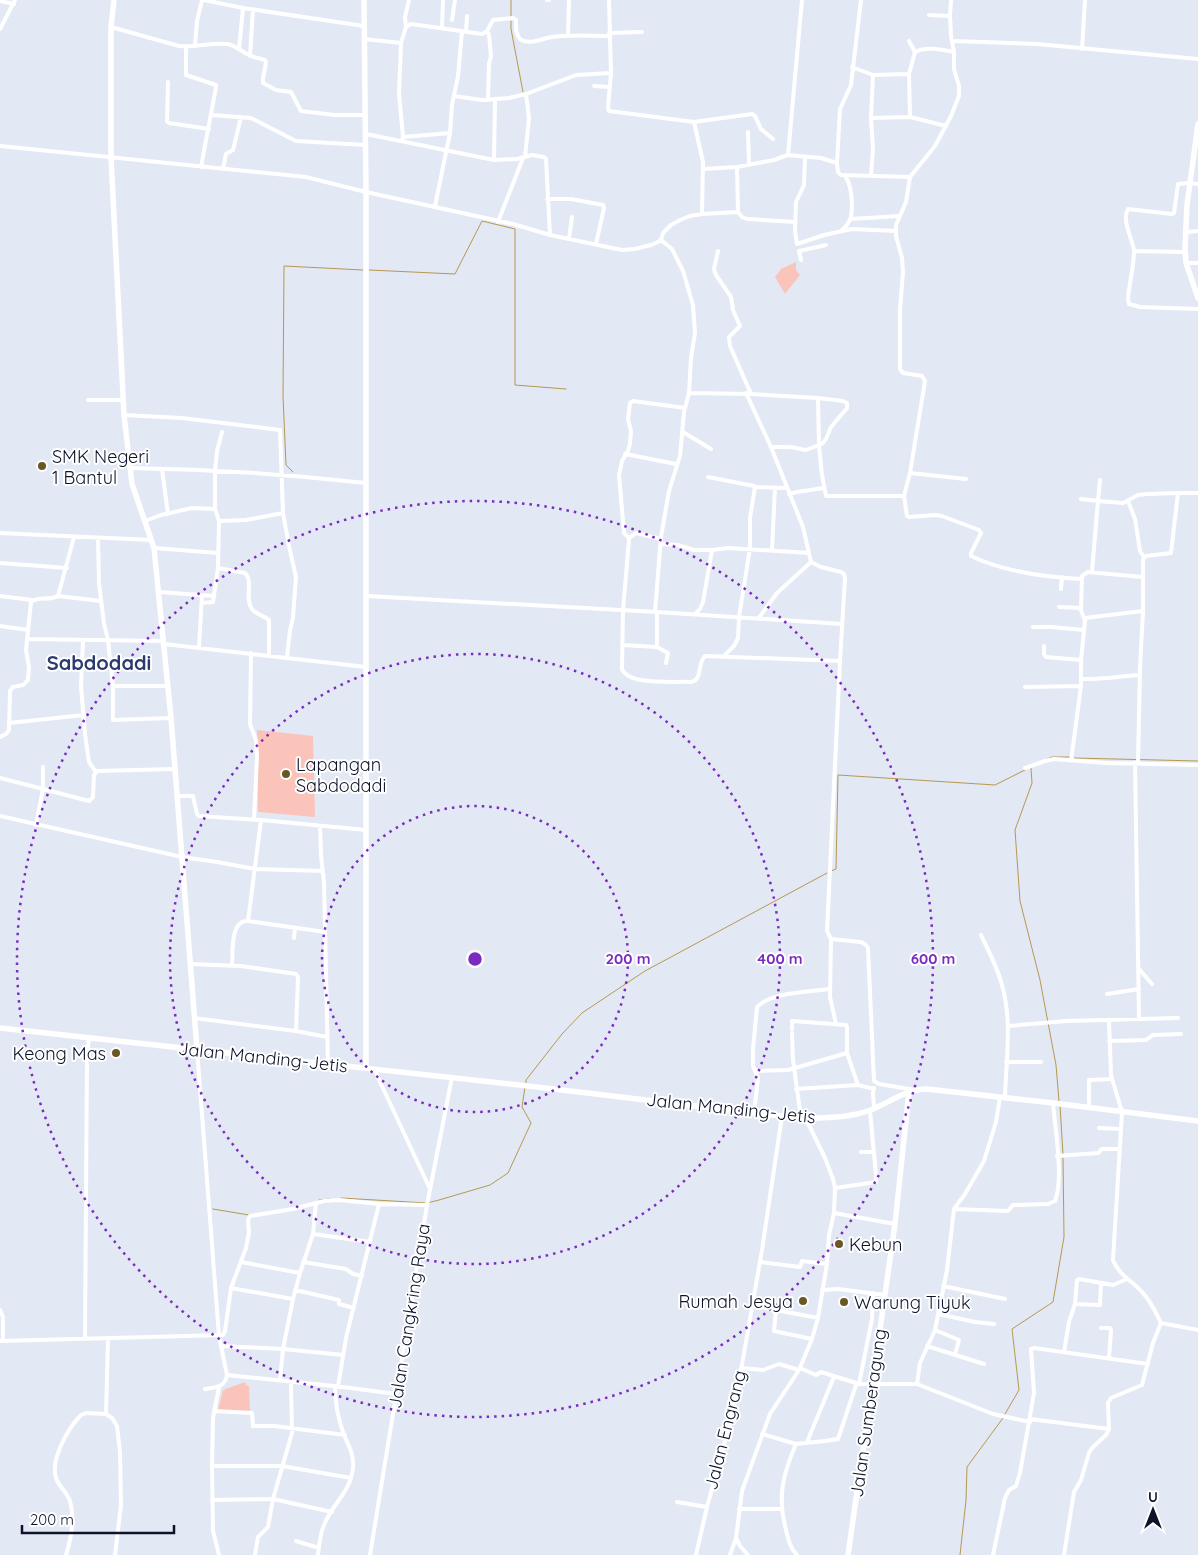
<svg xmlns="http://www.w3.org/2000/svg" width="1198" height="1555" font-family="Quicksand,sans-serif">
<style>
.green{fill:#fbc4bb}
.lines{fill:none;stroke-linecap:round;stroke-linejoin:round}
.stream{stroke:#b5994f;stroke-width:1}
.street{stroke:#fff;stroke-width:4}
.secondary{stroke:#fff;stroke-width:5.5}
.ring{fill:none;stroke:#7b2cbf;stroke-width:2.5;stroke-dasharray:2.5 5}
.poi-dot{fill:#6a5726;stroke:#fff;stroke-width:2}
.labels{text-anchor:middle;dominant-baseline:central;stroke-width:4;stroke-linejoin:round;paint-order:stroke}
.poi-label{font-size:18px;fill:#0d1429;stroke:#fff;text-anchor:start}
.street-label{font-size:18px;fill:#0d1429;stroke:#fff}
.quarter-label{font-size:20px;font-weight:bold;fill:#2a3a6c;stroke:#fff}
.centre{fill:#7b2cbf;stroke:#fff;stroke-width:2.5}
.ring-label{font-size:15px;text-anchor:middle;font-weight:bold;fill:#7b2cbf;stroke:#fff;stroke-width:4;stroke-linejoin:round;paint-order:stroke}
</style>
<rect width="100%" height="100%" fill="#e3e8f5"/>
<!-- green -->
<path class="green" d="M 796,262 L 796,270 L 800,275 L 785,294 L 775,277 L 781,269 Z
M 257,730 L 313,736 L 315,817 L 258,812 Z
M 245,1382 L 246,1385 L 249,1386 L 250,1412 L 218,1410 L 223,1390 Z"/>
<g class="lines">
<!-- stream -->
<path class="stream" d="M 511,17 L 511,0
M 511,21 L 511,29 L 523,92
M 369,270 L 455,274 L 482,221 L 515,229 L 515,385 L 566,389
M 293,472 L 286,465 L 283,396 L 284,266 L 363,270
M 1074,758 L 1198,761
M 1047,759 L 1052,757 L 1070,757
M 1031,768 L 1032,783 L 1015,830 L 1020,901 L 1040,980 L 1056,1065 L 1059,1101
M 831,871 L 836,869 L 838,775 L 995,785 L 1025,770
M 526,1084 L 526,1080 L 562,1034 L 582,1013 L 645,971 L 827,873
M 1060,1105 L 1063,1154
M 341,1198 L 427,1203 L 439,1200 L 490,1185 L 508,1173 L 531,1123 L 522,1107 L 525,1087
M 319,1200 L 330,1199
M 213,1209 L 249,1215
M 1005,1414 L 1019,1390 L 1012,1329 L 1053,1302 L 1064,1237 L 1063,1158
M 960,1555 L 966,1500 L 967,1467 L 1003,1418"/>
<!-- street -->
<path class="street" d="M 204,0 L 243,8 L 364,26
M 547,0 L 549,0
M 609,0 L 611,73 L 608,108 L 609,111 L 694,122 L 752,114 L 755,116 L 761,129 L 773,139
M 0,1 L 14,4
M 929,15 L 950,16 L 951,36 L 954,52 L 954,69 L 959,86 L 959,96 L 951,116 L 935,146 L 910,177 L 906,202 L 896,225 L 896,236 L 902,258 L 903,272 L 900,309 L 900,369 L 903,373 L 922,376 L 925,381 L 910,473 L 904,496 L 907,516 L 909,517 L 935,515 L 942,516 L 979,530 L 981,533 L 971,553 L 971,556 C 1004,572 1044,577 1081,579
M 950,16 L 951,0
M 452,20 L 455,0
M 111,27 L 179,46 C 195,48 211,42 228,44 C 236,46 242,52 249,55 C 254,58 260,58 265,60 L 266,63 L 263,78 L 263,83 L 276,90 L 291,92 L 301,111 L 335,115 L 365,115
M 406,27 L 405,17 L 409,0
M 442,28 L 443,1
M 0,29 L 15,0
M 487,31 L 489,35 L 491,56 L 489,64 L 488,100
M 466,32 L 467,16
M 609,33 L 642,32
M 568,36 L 569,0
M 364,39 L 401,43 L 406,27 L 411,24 L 482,34 L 487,31 L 493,20 L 513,18 L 516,20 C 516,26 515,34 520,39 C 528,45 539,40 547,38 C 567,34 589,36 610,36
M 909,41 L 915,52
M 953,41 L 1037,44 L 1198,59
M 401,43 L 399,94 L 403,137 L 402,141
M 195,45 L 197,21 L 202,0
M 186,47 L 186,75 L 216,85 L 216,87 L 201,167
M 239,49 L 243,8
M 1082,49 L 1085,0
M 250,56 L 253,9
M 852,67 L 873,75 L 871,118
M 873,75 L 909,74
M 168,82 L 167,121 L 169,123 L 209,129
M 594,86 L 610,87
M 454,96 L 482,100 L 509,98 L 526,94 L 576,75 L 611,73
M 212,115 L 251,118 L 296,141 L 366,145
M 910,117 L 909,74 L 915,52 C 927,46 942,50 954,52
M 694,122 L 703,162 L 702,214
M 748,132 L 749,164
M 366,134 L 494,160 L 517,159 L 532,155 L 544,157 L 546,159 L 550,235
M 403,137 L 450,133
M 0,146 L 306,177 L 366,192 L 513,224 L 550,235 L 622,250 L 635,249 L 651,245 L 658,242 L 661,240 L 663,233 L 671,225 L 680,220 L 690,216 L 702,214 L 738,212 L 737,167
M 788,155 L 802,0
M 525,157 L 529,118 L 526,94
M 805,157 L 804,185 L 796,202 L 795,231 L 797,244 L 824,235 L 852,229 L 896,231
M 494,160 L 495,100
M 837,163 L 840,109 L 851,85 L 861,0
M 223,169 L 226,154 L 233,150 L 241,117
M 703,169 L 737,167 L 774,160 L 788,155 L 821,158 L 837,163 L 838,172 L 841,175 L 910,177
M 871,176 L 873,149 L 871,118 L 910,117 L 946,126
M 1198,184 L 1190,183 L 1178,184 L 1174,213 L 1172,214 L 1128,209 C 1121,220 1133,240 1134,251 C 1134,266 1129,284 1128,299 L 1129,304 L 1140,307 L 1198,309
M 547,199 L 571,199 L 603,205 L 604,208 L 596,244
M 435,206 L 450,133 L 452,105 L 458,76 L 462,31
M 738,212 L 742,217 L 747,219 L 795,222
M 850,219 L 900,216
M 498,222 L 523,158
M 841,231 C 846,227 849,223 851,217 C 853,206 852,185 845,176
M 1186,232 L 1198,231
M 569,239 L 572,217
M 718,251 L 714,269 L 716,275 L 731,297 L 733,310 L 740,326 L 729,337 L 730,346 L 751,394
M 799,251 L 826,245
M 799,251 L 801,260
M 1134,251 L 1185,252
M 1186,263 L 1198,263
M 689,393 L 751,394 L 818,398 L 819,446 L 822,475 L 826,496 L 904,496
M 746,393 L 771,447 L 803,527 L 811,562 L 821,567 L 841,572 L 844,574 L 845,578 L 840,661 L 827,931 L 831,939 L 861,942 L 866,945 L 868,948 L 874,1081 L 879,1084 L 915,1090
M 88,400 L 123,400
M 685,408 L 633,401 L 630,403 L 628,419 L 631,431 L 630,443 L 628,451 L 622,461 L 619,475 L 624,533 L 628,537 L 629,540 L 623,610 L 622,669 C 629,686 675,681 691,682 C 703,680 697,663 705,656 L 840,661
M 124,415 L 182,418 L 280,430 L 283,513 L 289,546 L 296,577 L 293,617 L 290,631 L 287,657
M 683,432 L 711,449
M 771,447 L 790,447 L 806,450 L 822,444 L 826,439 L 831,427 L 847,408 L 847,403 L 843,401 L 818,398
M 625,454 L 676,464
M 129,468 C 208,469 287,474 366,483
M 162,469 L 168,514
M 910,473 L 966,479
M 708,477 L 754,486 L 755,487 L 787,488
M 789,494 L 797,492 L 824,488
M 1081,499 L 1098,501 L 1100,480
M 1128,501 L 1135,519 L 1140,551 L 1144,557
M 145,521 L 161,515 L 192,508 L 215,509
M 219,521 L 246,520 L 283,513
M 0,533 L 151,540
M 98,538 L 99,583 L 104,624 L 108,640 L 113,686 L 113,720 L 171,718
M 629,538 L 636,533 L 661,539
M 661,544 L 678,545 L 694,550 L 712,550 L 728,548 L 809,553
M 154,548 L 218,553
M 772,550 L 775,488
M 0,563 L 67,568
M 218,568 L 245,573 C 254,582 244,598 252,609 C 256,615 264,615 269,620 L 269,655
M 1092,572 L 1098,501 L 1123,503 L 1138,495 L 1147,494 L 1178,493
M 1061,589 L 1062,577
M 159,592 L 214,596
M 0,596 L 32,600
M 58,596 L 101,601
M 367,596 L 657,612 L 842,624
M 202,603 L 213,602 L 218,568 L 219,521 L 215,509 L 215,472 L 217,451 L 222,432
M 1059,607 L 1081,608
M 655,612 L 661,537 L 669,491 L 680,456 L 684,412 L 689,393 L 691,358 L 695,333 L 693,305 L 683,271 L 672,249 L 661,240
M 657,612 L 657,647 L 668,653 L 666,663
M 695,614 L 700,609 L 703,602 L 712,550
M 1085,618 L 1143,611
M 758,619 L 777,593 L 811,562
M 0,626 L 28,630
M 1033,627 L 1051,627 L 1084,630
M 27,639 L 164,641
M 83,640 L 81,686 L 85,734 L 89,762 L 96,772
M 164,644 L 366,667
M 622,645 L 657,647
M 1044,646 L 1044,654 L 1046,657 L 1081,660
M 199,647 L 202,595
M 251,653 L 250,724 L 256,740 L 257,757 L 254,819
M 723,657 L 734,646 L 738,638 L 739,617 L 750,548 L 750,518 L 755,487
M 1081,679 C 1101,680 1120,676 1140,675
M 113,686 L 167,686
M 1025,687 L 1081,686
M 9,723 L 84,715
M 0,737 L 6,734 L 9,730 L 10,691 L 13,687 L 23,685 L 28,680 L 29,667 L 26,650 L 31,602 C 38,596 50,601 58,596 L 74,537
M 1071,761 L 1081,686 L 1081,660 L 1085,621 L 1081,610 L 1082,576 L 1088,572 L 1142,577
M 1135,763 L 1139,1018
M 1138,764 L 1140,668 L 1143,611 L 1143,559 L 1146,556 L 1171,553 L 1178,493 L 1198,493
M 1025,768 L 1045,761 L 1054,759 L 1106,763 L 1198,765
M 0,778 L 43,789 L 43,767
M 177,796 L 193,796 L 197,814 L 199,816 L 261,820 L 366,830
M 0,816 L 182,857 L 217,862 L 255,869 L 323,871
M 36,825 L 43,789 L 89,801 L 93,797 L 94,775 L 97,771 L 174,769
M 320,826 L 321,855 L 324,883 L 328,1065
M 248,921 L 261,820
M 981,935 C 989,952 999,970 1003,989 C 1012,1024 1006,1062 1005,1098
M 294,938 L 295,928
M 831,939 L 830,997 L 836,1024
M 190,964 L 241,966 L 296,974 L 298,977 L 296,1031
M 232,965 C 233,952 230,920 248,921 L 325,932
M 1139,969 L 1152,984
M 1107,994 L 1139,989
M 194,1018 L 296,1031 L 327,1037
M 1008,1026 L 1066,1021 L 1178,1018
M 792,1029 L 792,1021 L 846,1025 L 847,1027 L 847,1053 L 858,1085 L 874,1089
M 792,1033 L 793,1060 L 801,1118
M 1109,1041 L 1146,1040 L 1153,1035 L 1181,1034
M 197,1049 L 219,1336 L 227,1375 C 225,1388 215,1387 205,1389
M 1006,1062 L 1041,1062
M 374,1069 L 430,1189
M 756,1071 L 788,1070 L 847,1053
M 874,1088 L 873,1093 L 874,1108
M 796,1089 L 858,1085
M 1089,1107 L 1089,1080 L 1112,1079
M 754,1113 L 758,1078 L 753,1066 L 753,1049 L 757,1007 C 771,992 810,992 829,989
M 1099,1128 L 1121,1129
M 861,1152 L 873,1152
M 1057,1156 L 1098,1153 L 1102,1149 L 1120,1149
M 835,1188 L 876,1182 L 876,1175 L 870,1111
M 954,1209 L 1008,1211 L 1013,1205 L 1048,1204 L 1055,1201 C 1064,1179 1055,1128 1053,1103
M 834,1213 L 895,1224
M 313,1234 L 370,1242
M 241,1262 L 300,1273
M 303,1262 L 346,1269 L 353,1274 L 362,1276
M 760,1262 L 800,1267 L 802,1261 L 827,1264
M 943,1286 L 1005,1299
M 231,1288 L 293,1299
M 295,1290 L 339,1300 L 339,1304 L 354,1308
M 822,1290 L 838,1289 L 885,1295
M 1075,1304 L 1100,1305 L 1101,1283
M 752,1305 L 776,1310 L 774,1331 L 812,1339
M 0,1310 L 3,1317 L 3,1341
M 776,1310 L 818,1318
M 938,1314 L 975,1322 L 994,1324
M 1161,1323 L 1198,1330
M 1101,1328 L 1110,1328 L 1111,1330 L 1109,1358
M 935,1330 L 959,1340 L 955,1355
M 108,1338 L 106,1414 L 112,1418 L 117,1426 L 120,1452 L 121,1505 L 115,1555
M 85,1339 L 87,1055 L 89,1038
M 0,1341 L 223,1335 L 225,1331 L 231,1288 L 246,1248 L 249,1232 L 248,1220 L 250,1216 L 293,1209 L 324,1201 L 339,1200 L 379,1204 L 427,1205
M 221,1346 L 283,1349 L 343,1355
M 927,1346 L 984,1364
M 1064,1352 L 1069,1322 L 1075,1304 L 1077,1280 L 1079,1279 L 1113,1285 L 1127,1279
M 741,1368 L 763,1370 L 779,1364 L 799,1370
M 800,1368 L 816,1375 L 821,1372 L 859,1384 L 872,1319 L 873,1293
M 227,1375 L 343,1387 L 396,1394
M 280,1380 L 283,1349 L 293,1299 L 300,1273 L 313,1234 L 316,1203
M 917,1384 L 993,1414 L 1030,1422
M 338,1386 L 346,1338 L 379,1204
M 219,1387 L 213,1418 L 212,1466 L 213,1531 L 219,1555
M 214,1411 L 252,1413 L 253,1426 L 274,1426 L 345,1435
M 1030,1419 L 1109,1429
M 762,1434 L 796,1444
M 807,1442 L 834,1377
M 212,1466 L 282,1466 L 351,1478
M 212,1500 L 273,1499 L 332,1512
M 677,1502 L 707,1507
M 739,1509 L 781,1509
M 296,1541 L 319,1548
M 66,1555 C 71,1539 75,1518 70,1501 C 67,1492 59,1487 56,1478 C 50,1460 68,1428 81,1415 L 86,1413 L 106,1414
M 255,1555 L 258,1537 L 268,1527 L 273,1499 L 292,1433 L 291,1382
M 318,1555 C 319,1545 320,1534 324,1525 C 332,1504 351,1492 353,1467 C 354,1455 349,1446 344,1435 C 338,1419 335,1403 335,1386
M 370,1555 L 427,1205 L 452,1077
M 696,1555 L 707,1507 L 731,1419 L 739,1382 L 762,1250 L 782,1116
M 730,1555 L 736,1538
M 748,1555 L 740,1546 L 736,1538 L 742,1491 L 770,1414 L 799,1370 L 812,1339 L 818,1318 L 827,1264 L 829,1235 L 834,1213 L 835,1188 L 833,1179 L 825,1158 L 806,1119
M 797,1555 C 790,1548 788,1539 786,1530 C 777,1497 783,1474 796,1444 L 825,1441 L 838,1439 L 856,1385 L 859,1384 L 917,1384 L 920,1363 L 935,1330 L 947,1270 L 954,1209 L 965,1194 L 984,1161 L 996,1122 L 1000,1097
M 993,1555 L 1005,1498 L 1009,1490 L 1016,1486 L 1020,1473 L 1034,1393 L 1031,1349 L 1034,1348 L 1148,1364
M 1064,1555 L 1074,1492 L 1081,1480 L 1089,1453 L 1092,1448 L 1106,1435 L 1109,1429 L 1108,1403 L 1111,1398 L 1142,1385 L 1153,1343 L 1161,1323 C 1156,1313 1151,1301 1142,1292 C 1132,1281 1119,1275 1113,1260 L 1122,1112 L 1111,1075 L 1109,1020"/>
<!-- secondary -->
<path class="secondary" d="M 114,0 L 111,27 L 111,157 L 124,415 L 132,484 L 154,548 L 171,718 L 197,1049
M 364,0 L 366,192 L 366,1068
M 1198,124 L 1187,205 L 1185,248 L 1186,263 L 1198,298
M 0,1028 L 528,1086 L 806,1119 C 827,1117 848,1118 868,1111 C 888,1104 905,1089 927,1089 L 1053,1103 L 1198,1121
M 848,1555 L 895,1224 L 909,1092"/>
</g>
<!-- distance rings -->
<g class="ring">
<circle cx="475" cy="959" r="153"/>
<circle cx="475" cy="959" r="305"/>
<circle cx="475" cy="959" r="458"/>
</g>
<!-- markers -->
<g class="poi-dot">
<circle cx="42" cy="466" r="5"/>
<circle cx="286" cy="774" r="5"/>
<circle cx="116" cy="1053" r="5"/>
<circle cx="839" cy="1244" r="5"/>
<circle cx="803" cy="1301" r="5"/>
<circle cx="844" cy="1302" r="5"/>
</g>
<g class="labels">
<!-- poi labels -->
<g class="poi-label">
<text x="52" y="456">SMK Negeri<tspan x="52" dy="21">1 Bantul</tspan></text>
<text x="296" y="764">Lapangan<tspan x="296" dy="21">Sabdodadi</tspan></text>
<text x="106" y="1053" text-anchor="end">Keong Mas</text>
<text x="849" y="1244">Kebun</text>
<text x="793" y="1301" text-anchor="end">Rumah Jesya</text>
<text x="854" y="1302">Warung Tiyuk</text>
</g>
<!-- street labels -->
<g class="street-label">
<text transform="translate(263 1057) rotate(6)">Jalan Manding-Jetis</text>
<text transform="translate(731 1108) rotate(6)">Jalan Manding-Jetis</text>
<text transform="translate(409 1316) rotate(-81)">Jalan Cangkring Raya</text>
<text transform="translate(868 1413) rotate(-82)">Jalan Sumberagung</text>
<text transform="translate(725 1430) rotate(-76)">Jalan Engrang</text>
</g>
<!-- quarter labels -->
<g class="quarter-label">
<text x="99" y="662">Sabdodadi</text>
</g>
</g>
<circle cx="475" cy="959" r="8" class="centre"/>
<g class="ring-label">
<text x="628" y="964">200 m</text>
<text x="780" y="964">400 m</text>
<text x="933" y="964">600 m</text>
</g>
<!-- north arrow -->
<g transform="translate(1153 1510)" stroke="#ffffff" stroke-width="4" paint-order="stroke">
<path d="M0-4L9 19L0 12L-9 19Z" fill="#0d1429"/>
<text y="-8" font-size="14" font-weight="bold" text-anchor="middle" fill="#0d1429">U</text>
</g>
<!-- scale -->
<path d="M22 1525v8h152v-8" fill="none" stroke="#0d1429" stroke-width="2.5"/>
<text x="30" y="1525" font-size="15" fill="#0d1429" stroke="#ffffff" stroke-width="4" paint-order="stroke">200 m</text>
</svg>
